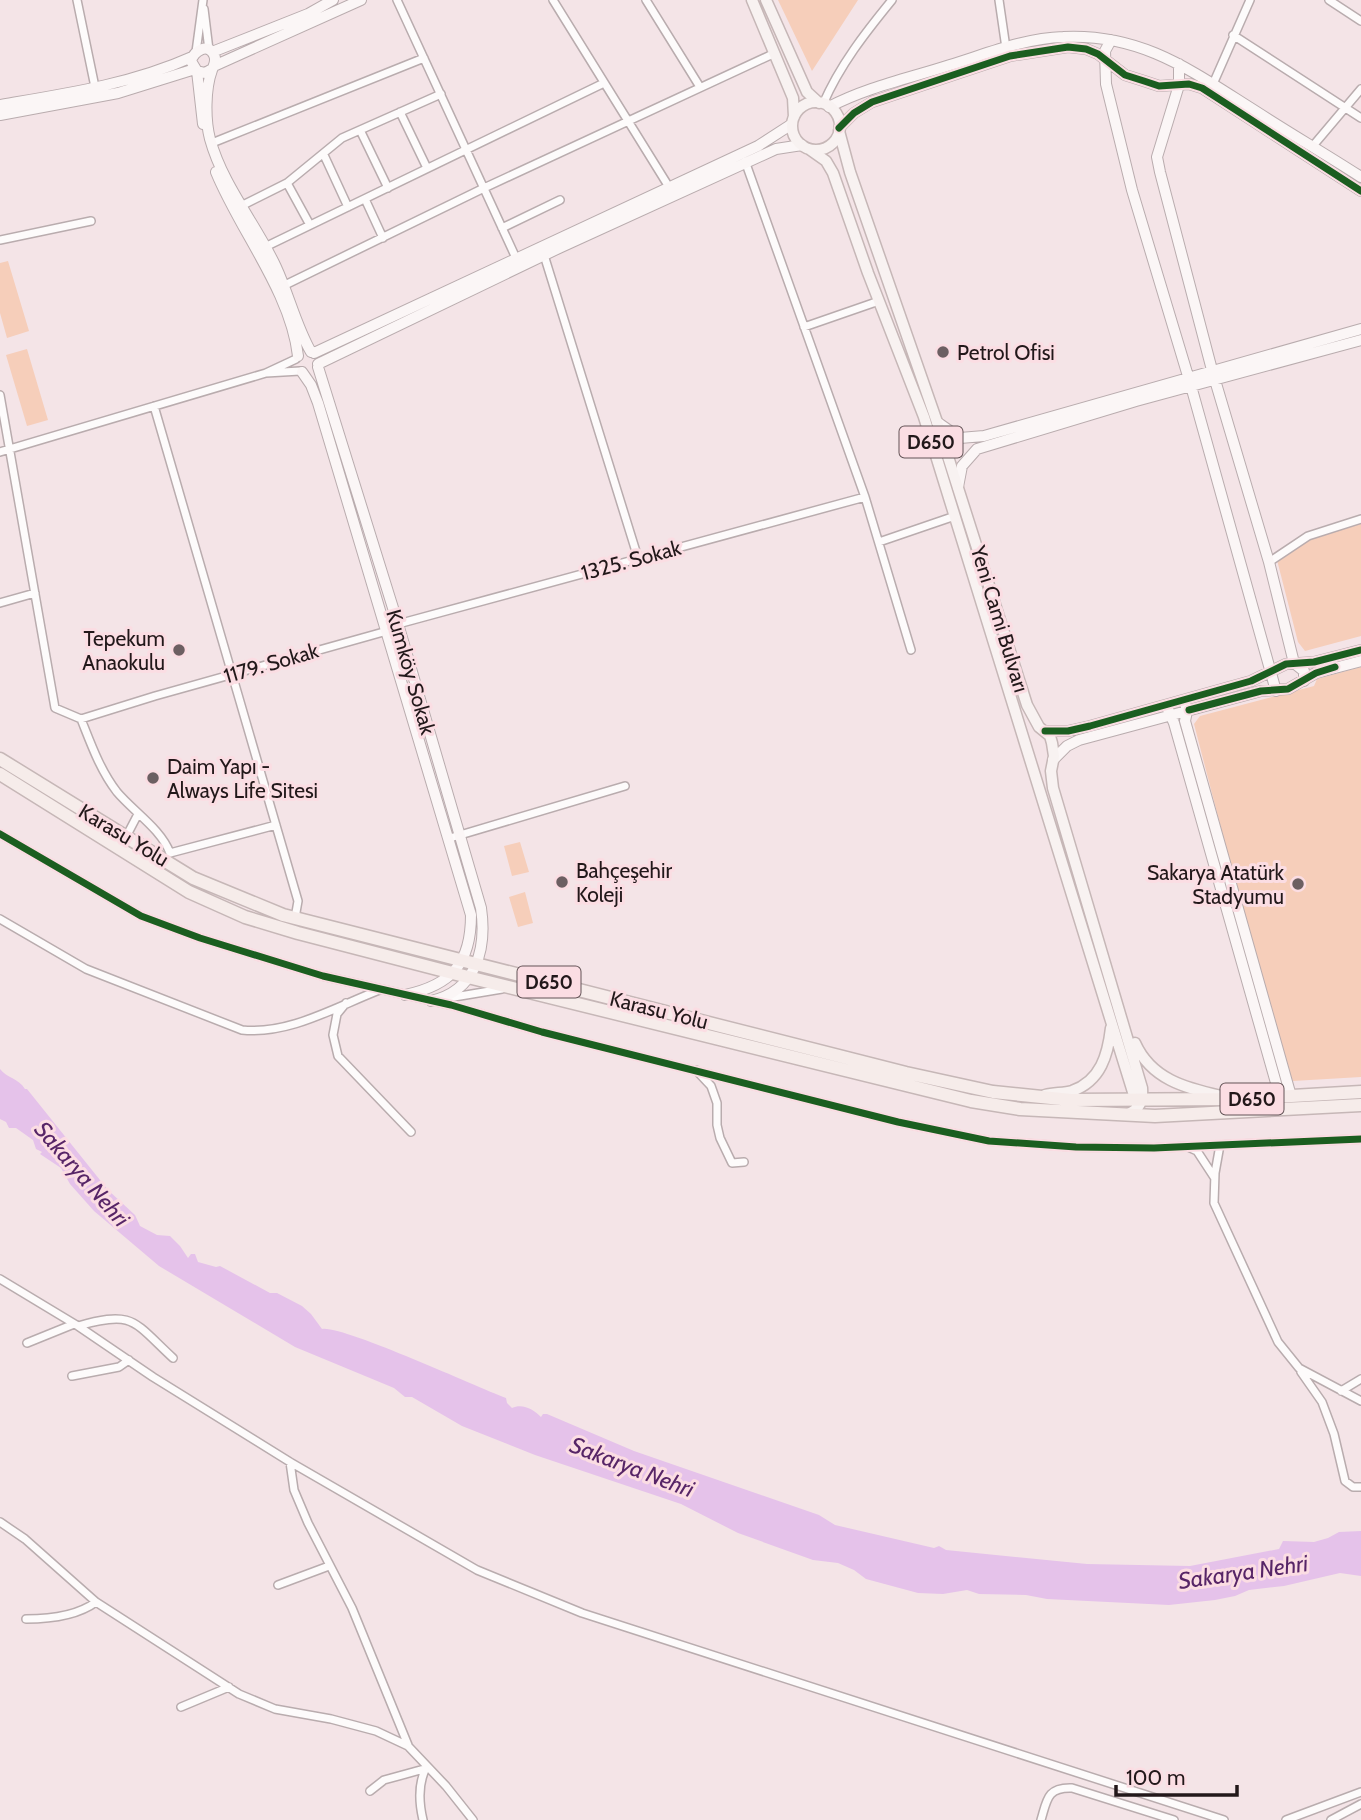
<svg xmlns="http://www.w3.org/2000/svg" width="1361" height="1820" font-family="Cabin,sans-serif">
<style>
.green{fill:#f6ceba}
.water{fill:#e5c2ea}
.lines{fill:none;stroke-linecap:round;stroke-linejoin:round}
.street-casing{stroke:#b9acae;stroke-width:10}
.secondary-casing{stroke:#b9acae;stroke-width:12}
.primary-casing{stroke:#c6b7b7;stroke-width:13}
.highway-casing{stroke:#c6b7b7;stroke-width:15}
.street{stroke:#fdfbfb;stroke-width:7}
.secondary{stroke:#fbf6f6;stroke-width:10}
.primary{stroke:#f8f2f1;stroke-width:10}
.highway{stroke:#f6ecea;stroke-width:12}
.cycleway-casing{stroke:#fbdde3;stroke-width:11}
.cycleway{stroke:#1b5e20;stroke-width:7}
.poi-dot{fill:#6c5f62;stroke:#fbdde3;stroke-width:2.5}
.labels{text-anchor:middle;dominant-baseline:central;stroke-width:6;stroke-linejoin:round;paint-order:stroke}
.shield{fill:#fbdde3;stroke:#635356;stroke-width:2}
.shield-label{font-size:19px;font-weight:bold;fill:#22181a}
.poi-label{font-size:21px;fill:#22181a;stroke:#fbdde3;text-anchor:start}
.street-label{font-size:21px;fill:#22181a;stroke:#fbdde3}
.water-label{font-size:23px;font-style:italic;fill:#572567;stroke:#fbdde3}
</style>
<rect width="100%" height="100%" fill="#f4e4e7"/>
<!-- green -->
<path class="green" d="M 778,0 L 858,0 L 812,71 Z
M 8,261 L 29,331 L 7,338 L 0,313 L 0,263 Z
M 27,349 L 48,420 L 27,426 L 6,355 Z
M 1361,519 L 1361,636 L 1305,651 L 1298,642 L 1277,560 L 1309,537 Z
M 1361,667 L 1361,1077 L 1293,1081 L 1277,1044 L 1194,724 L 1200,716 L 1314,686 L 1317,679 Z
M 520,842 L 529,872 L 512,876 L 504,846 Z
M 525,892 L 533,923 L 518,927 L 509,897 Z"/>
<!-- water -->
<path class="water" d="M 0,1069 C 7,1078 18,1078 25,1089 L 27,1089 L 108,1190 L 135,1215 L 140,1226 L 157,1235 L 170,1236 L 180,1246 L 188,1258 L 191,1254 L 195,1254 L 198,1262 L 216,1267 L 220,1266 L 270,1293 L 277,1293 L 302,1306 L 311,1314 L 322,1329 C 342,1325 474,1386 506,1398 L 507,1403 L 512,1408 C 523,1403 534,1410 541,1417 L 543,1414 L 547,1414 L 634,1451 L 819,1515 L 835,1525 L 934,1548 L 939,1546 L 946,1550 L 1087,1564 L 1190,1566 L 1279,1549 L 1283,1541 L 1314,1542 L 1328,1538 L 1339,1532 L 1361,1531 L 1361,1576 L 1340,1573 L 1284,1586 L 1249,1590 L 1235,1596 L 1215,1600 L 1169,1605 L 1047,1599 L 1026,1595 L 979,1594 L 967,1590 L 943,1594 L 918,1593 L 866,1579 L 854,1570 L 838,1563 L 813,1560 L 738,1533 L 681,1504 L 535,1455 L 462,1426 L 412,1397 L 405,1397 L 394,1388 L 295,1347 L 159,1266 L 94,1211 L 70,1184 L 61,1168 L 40,1154 L 42,1152 L 36,1149 L 33,1140 L 16,1128 L 9,1128 L 6,1122 L 0,1119 Z"/>
<g class="lines">
<defs>
<path id="street" d="M 77,0 L 95,87
M 397,0 L 516,258
M 553,0 L 669,187
M 646,0 L 700,87
M 999,0 L 1006,48
M 1329,0 L 1361,21
M 204,9 L 209,50
M 1233,35 L 1361,118
M 196,52 L 203,0
M 1213,84 L 1250,0
M 823,104 C 840,65 865,33 892,0
M 400,112 L 427,168
M 360,130 L 388,188
M 212,143 L 424,58
M 1312,147 L 1361,89
M 324,155 L 348,207
M 745,161 L 865,497 L 911,650
M 287,183 L 310,225
M 365,199 L 383,238
M 241,206 L 287,183 L 342,138 L 441,94
M 502,228 L 560,200
M 0,240 L 91,221
M 265,247 L 604,83
M 544,255 L 638,558
M 285,285 L 484,188 L 775,53
M 804,327 L 879,301
M 296,359 L 266,373 L 300,371
M 0,395 L 55,708 L 81,719
M 154,406 L 298,901 L 295,918
M 0,452 L 266,373
M 879,542 L 955,516
M 1269,562 L 1308,536 L 1361,519
M 0,603 L 35,593
M 398,624 L 865,497
M 276,825 L 170,853 C 161,829 134,812 117,792 C 100,770 91,744 81,719 L 155,696 L 387,631
M 0,834 L 141,916 L 200,938 L 323,976 L 451,1005 L 542,1032 L 898,1122 L 989,1141 L 1076,1147 L 1154,1148 L 1361,1139
M 126,837 L 138,814
M 450,838 L 625,786
M 0,919 L 86,969 L 242,1030 C 290,1035 337,1006 382,989
M 448,998 L 502,989
M 346,1003 L 337,1014 L 333,1035 L 338,1056 L 411,1132
M 696,1070 L 711,1086 L 717,1103 L 717,1125 L 720,1138 L 732,1163 L 744,1162
M 1220,1145 L 1215,1173 L 1214,1203 L 1278,1342 L 1299,1368 L 1361,1401
M 1188,1147 L 1197,1151 L 1214,1177
M 0,1279 L 78,1326 L 153,1377 L 290,1462 L 477,1570 L 582,1613 L 1224,1820
M 78,1326 C 134,1310 133,1321 173,1358
M 27,1343 L 74,1324
M 1301,1372 L 1322,1402 L 1334,1434 L 1345,1481 L 1353,1487 L 1361,1487
M 72,1376 L 119,1367 L 129,1360
M 1341,1391 L 1361,1379
M 290,1462 L 294,1490 L 308,1523 L 352,1608 L 408,1745
M 0,1522 L 25,1539 L 96,1602 L 239,1694 L 275,1709 L 331,1719 L 376,1731 L 408,1746 L 446,1786 L 473,1820
M 278,1585 L 329,1566
M 26,1619 C 48,1619 77,1616 96,1602
M 181,1707 L 229,1687
M 370,1791 L 384,1780 L 424,1769
M 423,1820 C 419,1803 418,1782 427,1766
M 1041,1820 C 1047,1800 1047,1787 1072,1788 L 1174,1820
M 1286,1820 L 1361,1792
M 1331,1820 L 1361,1804"/>
<path id="secondary" d="M 1111,40 L 1105,51 L 1106,84 L 1132,190 L 1191,386 L 1276,691
M 212,52 L 308,14 L 333,0
M 1179,64 L 1179,85 L 1157,157 L 1160,172 L 1212,370 L 1269,562 L 1294,663 L 1304,671 L 1304,681
M 214,66 L 361,0
M 212,69 L 205,73 L 197,71 L 191,61 C 194,51 208,42 214,55 C 217,61 214,65 212,70 C 205,89 205,120 210,139 C 223,186 256,224 276,267 C 289,295 296,326 311,352
M 197,71 L 203,124
M 0,105 C 65,94 132,84 192,57
M 829,107 C 867,87 910,78 950,65 C 986,54 1025,38 1063,37 C 1143,33 1193,72 1257,112 C 1291,134 1327,155 1361,177
M 0,115 L 118,93 L 195,69
M 839,128 L 854,113 L 872,102 L 1010,56 L 1068,47 L 1086,49 L 1098,54 L 1125,75 L 1144,81 L 1159,86 L 1189,84 L 1202,88 L 1361,191
M 216,172 C 240,231 291,292 298,356
M 314,353 L 758,146 L 792,124
M 318,364 L 559,248 L 776,149 L 802,145
M 318,367 L 398,624 L 481,908 C 487,949 476,991 431,1001
M 302,372 L 311,385 L 318,403 L 471,915 C 471,963 452,985 405,995
M 937,422 L 960,438 L 984,436 L 1361,329
M 958,487 L 962,466 L 977,449 L 1136,401 L 1361,340
M 1184,700 L 1187,711 L 1185,721 L 1291,1096
M 1166,705 L 1174,723 L 1280,1097
M 1045,731 L 1068,731 L 1090,726 L 1251,681 L 1286,664 L 1314,662 L 1361,650
M 1053,760 L 1067,746 L 1079,740 L 1261,691 L 1288,689 L 1316,673 L 1361,661"/>
<path id="primary" d="M 752,0 L 793,98 L 794,117
M 766,0 L 807,92 L 819,103
M792 126a24 24 0 1 1 48 0a24 24 0 1 1-48 0Z
M 839,131 L 850,172 L 937,422 L 1027,705 L 1039,727 L 1050,736 L 1052,743 L 1054,756 L 1051,771 L 1053,788 L 1142,1088 C 1143,1101 1140,1109 1128,1114
M 809,149 L 826,161 L 833,173 L 868,273 L 924,417 L 1137,1105
M 1135,1043 C 1151,1079 1185,1088 1221,1096
M 1045,1095 C 1054,1093 1064,1093 1072,1091 C 1101,1081 1108,1054 1111,1028"/>
<path id="highway" d="M 0,759 L 193,878 L 283,915 L 906,1073 L 993,1092 L 1071,1100 L 1237,1099 L 1361,1092
M 0,774 L 189,892 L 245,917 L 298,933 L 468,977 L 971,1101 L 1020,1109 L 1155,1116 L 1361,1105"/>
</defs>
<!-- street casing -->
<use href="#street" class="street-casing"/>
<!-- secondary casing -->
<use href="#secondary" class="secondary-casing"/>
<!-- primary casing -->
<use href="#primary" class="primary-casing"/>
<!-- highway casing -->
<use href="#highway" class="highway-casing"/>
<!-- street -->
<use href="#street" class="street"/>
<!-- secondary -->
<use href="#secondary" class="secondary"/>
<!-- primary -->
<use href="#primary" class="primary"/>
<!-- highway -->
<use href="#highway" class="highway"/>
<defs>
<path id="cycleway" d="M 839,128 L 854,113 L 872,102 L 1010,56 L 1068,47 L 1086,49 L 1098,54 L 1125,75 L 1144,81 L 1159,86 L 1189,84 L 1202,88 L 1361,191
M 1189,710 L 1261,691 L 1288,689 L 1316,673 L 1335,667
M 1045,731 L 1068,731 L 1090,726 L 1251,681 L 1286,664 L 1314,662 L 1361,650
M 0,834 L 141,916 L 200,938 L 323,976 L 451,1005 L 542,1032 L 898,1122 L 989,1141 L 1076,1147 L 1154,1148 L 1361,1139"/>
</defs>
<!-- cycleway casing -->
<use href="#cycleway" class="cycleway-casing"/>
<!-- cycleway -->
<use href="#cycleway" class="cycleway"/>
</g>
<!-- markers -->
<g class="poi-dot">
<circle cx="943" cy="352" r="7"/>
<circle cx="179" cy="650" r="7"/>
<circle cx="153" cy="778" r="7"/>
<circle cx="562" cy="882" r="7"/>
<circle cx="1298" cy="884" r="7"/>
</g>
<g class="labels">
<!-- shield labels -->
<g class="shield">
<rect x="899.5" y="426.5" width="63" height="31" rx="5"/>
<rect x="517.5" y="966.5" width="63" height="31" rx="5"/>
<rect x="1220.5" y="1083.5" width="63" height="31" rx="5"/>
</g>
<g class="shield-label">
<text x="931" y="442">D650</text>
<text x="549" y="982">D650</text>
<text x="1252" y="1099">D650</text>
</g>
<!-- poi labels -->
<g class="poi-label">
<text x="957" y="352">Petrol Ofisi</text>
<text x="165" y="638" text-anchor="end">Tepekum<tspan x="165" dy="24">Anaokulu</tspan></text>
<text x="167" y="766">Daim Yapı -<tspan x="167" dy="24">Always Life Sitesi</tspan></text>
<text x="576" y="870">Bahçeşehir<tspan x="576" dy="24">Koleji</tspan></text>
<text x="1284" y="872" text-anchor="end">Sakarya Atatürk<tspan x="1284" dy="24">Stadyumu</tspan></text>
</g>
<!-- street labels -->
<g class="street-label">
<text transform="translate(631 560) rotate(-15)">1325. Sokak</text>
<text transform="translate(1000 619) rotate(73)">Yeni Cami Bulvarı</text>
<text transform="translate(271 663) rotate(-16)">1179. Sokak</text>
<text transform="translate(411 672) rotate(74)">Kumköy Sokak</text>
<text transform="translate(124 835) rotate(31)">Karasu Yolu</text>
<text transform="translate(659 1010) rotate(14)">Karasu Yolu</text>
</g>
<!-- water labels -->
<g class="water-label">
<text transform="translate(82 1174) rotate(49)">Sakarya Nehri</text>
<text transform="translate(632 1467) rotate(21)">Sakarya Nehri</text>
<text transform="translate(1243 1572) rotate(-8)">Sakarya Nehri</text>
</g>
</g>
<!-- scale -->
<path d="M1116 1785v10h121v-10" fill="none" stroke="#22181a" stroke-width="3.5"/>
<text x="1126" y="1785" font-size="21" fill="#22181a" stroke="#fbdde3" stroke-width="5" paint-order="stroke">100 m</text>
</svg>
